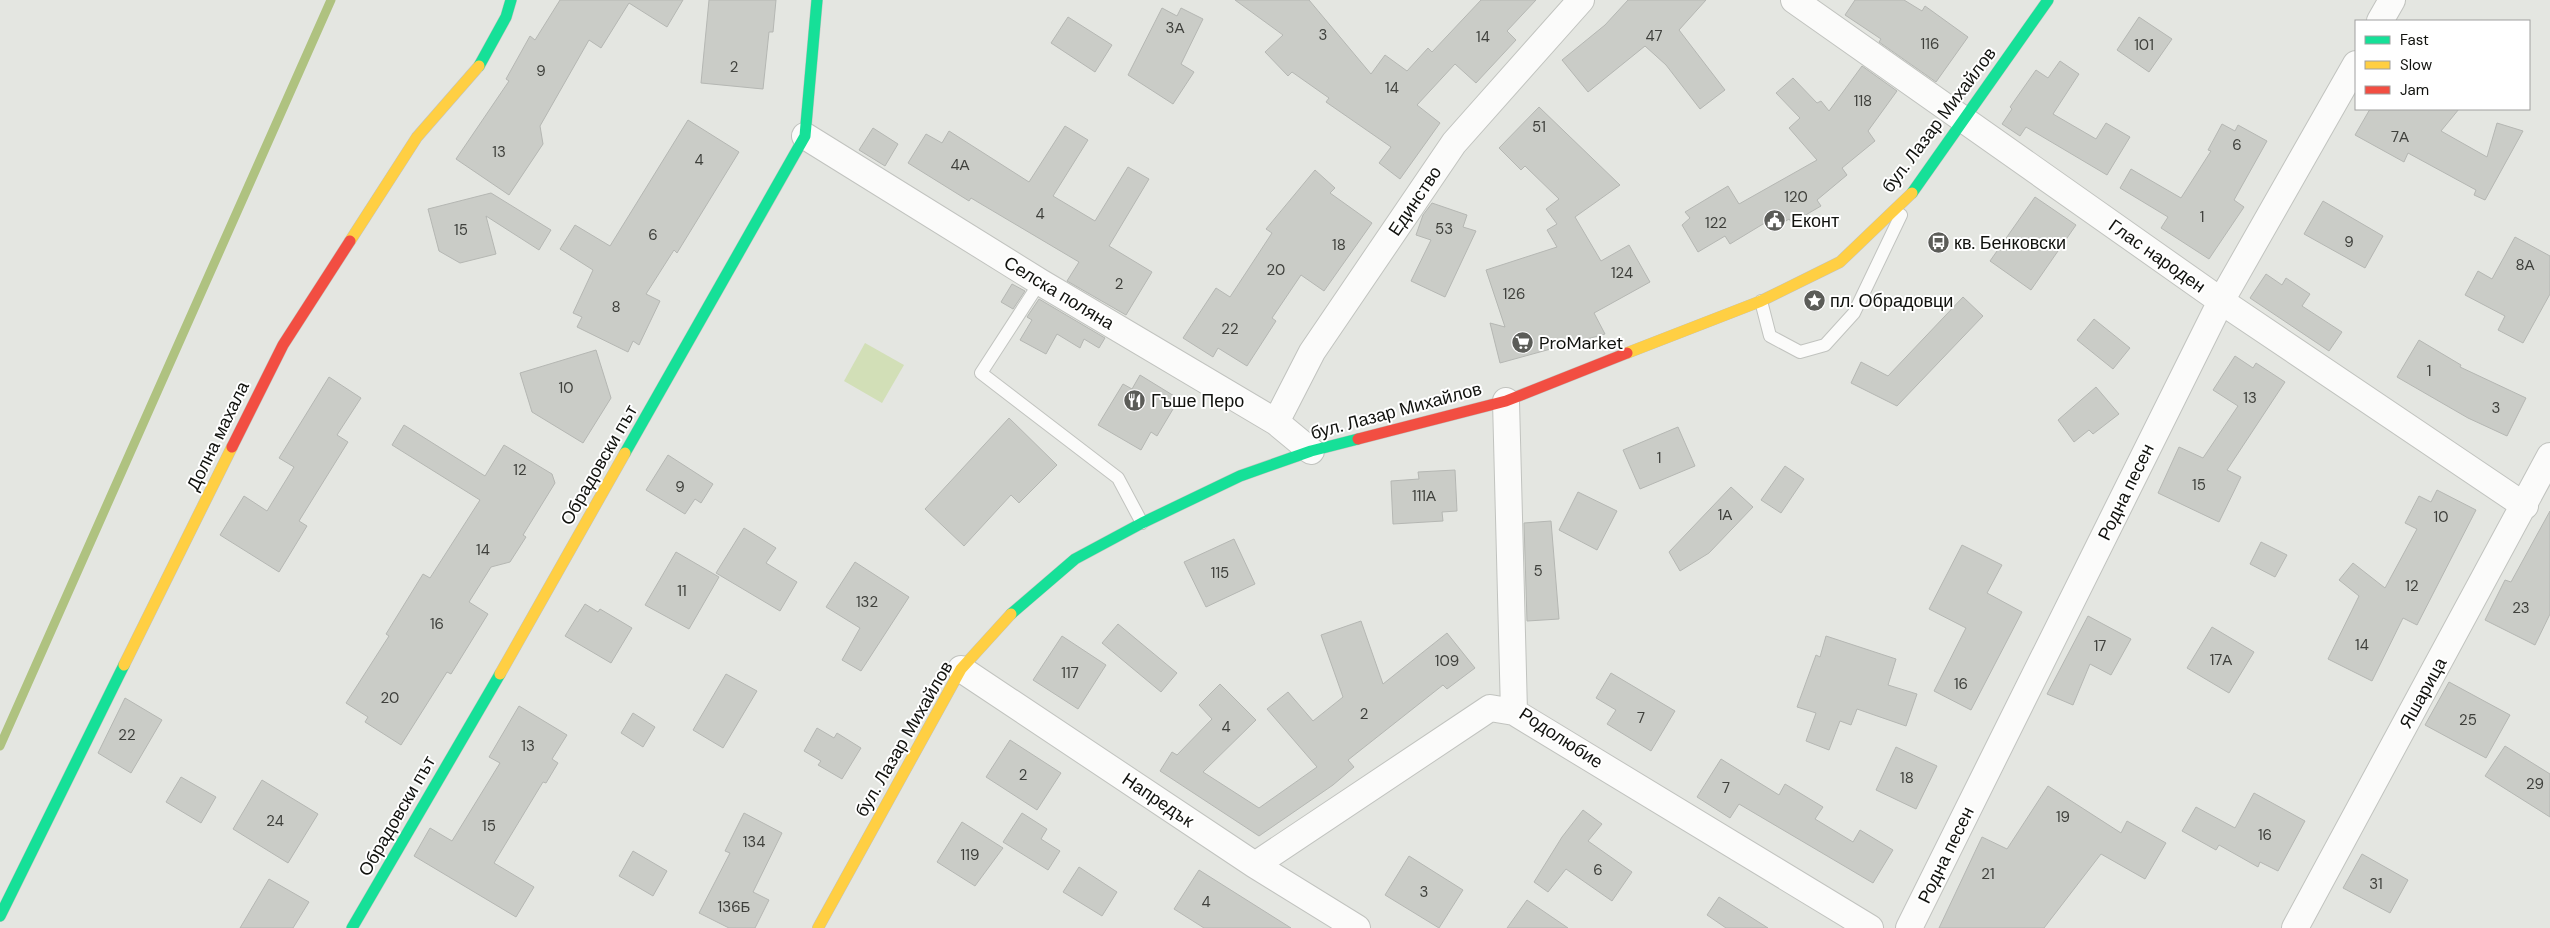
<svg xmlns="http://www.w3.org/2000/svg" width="2550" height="928" font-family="'DM Sans',sans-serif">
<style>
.green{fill:#d2dfb7}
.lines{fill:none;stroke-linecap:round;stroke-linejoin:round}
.stream{stroke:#afc280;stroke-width:9}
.building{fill:#caccc7;stroke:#b5b7b3}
.lane-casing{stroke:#c1c3bf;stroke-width:14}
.street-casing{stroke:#c1c3bf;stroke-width:28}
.fast-casing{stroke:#c1c3bf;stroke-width:12}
.slow-casing{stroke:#c1c3bf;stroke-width:12}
.jam-casing{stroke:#c1c3bf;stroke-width:12}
.lane{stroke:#fbfbfa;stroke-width:12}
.street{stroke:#fbfbfa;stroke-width:26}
.fast{stroke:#16e098;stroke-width:11}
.slow{stroke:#ffcf43;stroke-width:11}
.jam{stroke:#f24e42;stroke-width:11}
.labels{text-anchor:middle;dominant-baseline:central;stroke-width:4;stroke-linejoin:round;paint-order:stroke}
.number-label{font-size:15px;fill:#3f403c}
.street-label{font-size:18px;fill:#11120e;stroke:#fff}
.poi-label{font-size:18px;fill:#11120e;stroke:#fff;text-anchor:start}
</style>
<rect width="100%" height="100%" fill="#e4e6e1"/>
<!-- green -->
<path class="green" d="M 865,343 L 904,365 L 882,403 L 844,381 Z"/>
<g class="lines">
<!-- stream -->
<path class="stream" d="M 0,746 L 331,0"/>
</g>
<!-- building -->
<path class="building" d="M 560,0 L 683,0 L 667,27 L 629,3 L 601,48 L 589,40 L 540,126 L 543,144 L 509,195 L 456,159 L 509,81 L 506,79 L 530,36 L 535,40 Z
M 709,0 L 776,0 L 773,32 L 769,32 L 763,89 L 701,83 Z
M 1235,0 L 1309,0 L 1371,74 L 1385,55 L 1407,71 L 1428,48 L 1432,52 L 1481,0 L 1536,0 L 1507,31 L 1516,40 L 1476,83 L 1455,64 L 1417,105 L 1440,123 L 1400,179 L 1379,163 L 1391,147 L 1326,102 L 1329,98 L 1292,72 L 1288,76 L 1265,52 L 1283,35 Z
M 1628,0 L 1706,0 L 1679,30 L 1725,90 L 1700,109 L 1666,65 L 1645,46 L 1588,92 L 1562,60 L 1605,25 Z
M 1855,0 L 1904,0 L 1922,11 L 1925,6 L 1968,37 L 1936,82 L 1879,42 L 1881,39 L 1845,15 Z
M 1162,8 L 1177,16 L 1181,8 L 1203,19 L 1181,64 L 1194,72 L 1173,104 L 1128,75 Z
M 1068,17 L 1112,45 L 1095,72 L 1051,43 Z
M 2139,17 L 2172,39 L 2149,72 L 2117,50 Z
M 2060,61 L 2079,74 L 2053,114 L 2096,139 L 2106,123 L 2130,137 L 2107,175 L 2026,127 L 2020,136 L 2002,124 L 2012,109 L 2010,107 L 2036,70 L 2048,78 Z
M 1862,66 L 1897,91 L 1868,131 L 1875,141 L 1842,168 L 1847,175 L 1817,200 L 1821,206 L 1792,223 L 1789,219 L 1773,229 L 1768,221 L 1730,244 L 1725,236 L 1698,252 L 1682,225 L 1690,218 L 1685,212 L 1728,186 L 1739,204 L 1817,160 L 1789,128 L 1800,118 L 1776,93 L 1793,78 L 1817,103 L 1821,101 L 1829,111 Z
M 1539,107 L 1620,185 L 1575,217 L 1601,261 L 1629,245 L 1650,282 L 1594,313 L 1605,334 L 1500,363 L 1490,323 L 1505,327 L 1486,270 L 1557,247 L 1547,230 L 1557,224 L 1546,209 L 1559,199 L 1525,166 L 1521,170 L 1499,148 Z
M 2370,109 L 2459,109 L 2441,131 L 2487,157 L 2497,123 L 2523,131 L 2485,200 L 2474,195 L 2476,190 L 2408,153 L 2404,162 L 2355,135 Z
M 688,120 L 739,152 L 677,253 L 674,250 L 646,294 L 660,301 L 639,345 L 633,341 L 628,352 L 577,327 L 582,317 L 573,313 L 593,270 L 560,249 L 575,225 L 610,246 Z
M 2222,124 L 2235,131 L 2238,125 L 2267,141 L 2234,200 L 2244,207 L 2209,259 L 2161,228 L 2168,217 L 2120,188 L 2131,169 L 2181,198 L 2211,151 L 2208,150 Z
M 1065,126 L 1088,140 L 1053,196 L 1095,221 L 1128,167 L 1149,179 L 1109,246 L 1152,272 L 1126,315 L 1067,281 L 1079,262 L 971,198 L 969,201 L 908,163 L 926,134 L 942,143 L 949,131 L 1029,182 Z
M 873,128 L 898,144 L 885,166 L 859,150 Z
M 1315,170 L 1335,188 L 1330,193 L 1372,223 L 1324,291 L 1301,275 L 1272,318 L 1276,321 L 1247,366 L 1218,348 L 1213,357 L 1183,338 L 1216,288 L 1230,297 L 1272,233 L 1266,229 Z
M 491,193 L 551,230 L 539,250 L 486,216 L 496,254 L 460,263 L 439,251 L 428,209 Z
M 2035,197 L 2076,225 L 2031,290 L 1990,261 Z
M 2323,201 L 2383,236 L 2365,268 L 2304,234 Z
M 1432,203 L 1467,215 L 1463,227 L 1476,231 L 1445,297 L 1411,281 L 1431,240 L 1416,235 L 1423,215 Z
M 2515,237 L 2550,256 L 2550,294 L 2523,343 L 2498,330 L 2505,316 L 2465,295 L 2478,271 L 2492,279 Z
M 2266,274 L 2282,285 L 2286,278 L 2310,294 L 2302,306 L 2342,332 L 2329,351 L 2250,298 Z
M 1012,284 L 1025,291 L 1013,309 L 1001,302 Z
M 1963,297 L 1983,316 L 1897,406 L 1851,383 L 1861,362 L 1888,376 Z
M 1039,299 L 1105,338 L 1099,348 L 1084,339 L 1080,348 L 1057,334 L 1046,354 L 1020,340 L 1032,320 L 1027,317 Z
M 2094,319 L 2130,348 L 2113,369 L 2077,340 Z
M 2419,340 L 2461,365 L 2460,367 L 2526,398 L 2507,436 L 2468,418 L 2397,377 Z
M 596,350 L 611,398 L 583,443 L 532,412 L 520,373 Z
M 2235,356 L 2253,368 L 2256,363 L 2285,382 L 2227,470 L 2241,477 L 2219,522 L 2158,493 L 2179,447 L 2203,458 L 2238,406 L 2213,390 Z
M 1140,375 L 1179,399 L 1157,436 L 1151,432 L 1141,450 L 1098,425 L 1123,384 L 1132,389 Z
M 329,377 L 361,398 L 337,435 L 348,442 L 299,521 L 307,526 L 279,572 L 220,535 L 244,496 L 267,511 L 294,467 L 279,458 Z
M 2096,387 L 2119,414 L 2093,434 L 2089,430 L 2074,442 L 2058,420 Z
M 1009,418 L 1057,465 L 1019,503 L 1011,495 L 964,546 L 925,509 Z
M 404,425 L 485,476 L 504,445 L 552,474 L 555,483 L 523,535 L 526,537 L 510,562 L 491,567 L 469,602 L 488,614 L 451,674 L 447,672 L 401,745 L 365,722 L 368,717 L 346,703 L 389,636 L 386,634 L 423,574 L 430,578 L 480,500 L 392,445 Z
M 1678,427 L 1695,466 L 1640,489 L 1623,450 Z
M 668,455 L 713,484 L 701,503 L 695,499 L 685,514 L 646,490 Z
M 1785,466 L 1804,479 L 1781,513 L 1761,500 Z
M 1455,470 L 1457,511 L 1442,512 L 1443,521 L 1393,524 L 1391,481 L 1419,479 L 1418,472 Z
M 1731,487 L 1753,507 L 1709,553 L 1680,571 L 1669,552 Z
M 2437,490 L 2476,510 L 2417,625 L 2403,618 L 2372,681 L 2328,659 L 2359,596 L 2339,580 L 2353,563 L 2385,588 L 2417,529 L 2405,523 L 2419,496 L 2431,502 Z
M 1578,492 L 1617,511 L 1597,550 L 1559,530 Z
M 2550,511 L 2550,614 L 2535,645 L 2485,620 L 2505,580 L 2511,582 Z
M 1551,521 L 1559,619 L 1527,621 L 1524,523 Z
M 744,528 L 776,548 L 766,563 L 797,582 L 780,611 L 716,573 Z
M 1234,539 L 1255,584 L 1206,607 L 1184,562 Z
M 2261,542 L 2287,555 L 2275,577 L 2250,564 Z
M 1962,545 L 2002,565 L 1987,593 L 2022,612 L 1971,710 L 1934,691 L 1966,628 L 1929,609 Z
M 676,552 L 719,577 L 689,629 L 645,605 Z
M 855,562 L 909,597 L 861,671 L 842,660 L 860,628 L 826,607 Z
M 585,604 L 598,612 L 600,609 L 632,628 L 611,663 L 565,636 Z
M 2088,616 L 2131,639 L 2111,675 L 2090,664 L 2073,705 L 2047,694 Z
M 1361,621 L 1383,684 L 1447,633 L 1475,668 L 1447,689 L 1443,685 L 1348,760 L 1354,767 L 1333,785 L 1259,836 L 1160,771 L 1172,752 L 1177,755 L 1212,719 L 1199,705 L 1220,684 L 1256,720 L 1203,772 L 1259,808 L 1317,767 L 1267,709 L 1288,692 L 1313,721 L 1343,697 L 1321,635 Z
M 1118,624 L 1177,673 L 1161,692 L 1102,643 Z
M 2212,627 L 2254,652 L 2229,693 L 2187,668 Z
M 1062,636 L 1106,665 L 1078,709 L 1033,680 Z
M 1826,636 L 1896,659 L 1888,685 L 1917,694 L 1906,726 L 1857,709 L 1851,725 L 1840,721 L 1829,750 L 1806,741 L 1816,713 L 1797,707 L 1816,655 L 1820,657 Z
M 1611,673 L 1675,711 L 1651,751 L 1607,724 L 1616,710 L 1596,698 Z
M 726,674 L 757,691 L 723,748 L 693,730 Z
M 2449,682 L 2510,715 L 2486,758 L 2425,725 Z
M 125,698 L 162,720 L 131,773 L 98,753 Z
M 519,706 L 567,735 L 552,759 L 558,763 L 546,783 L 543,782 L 494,863 L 534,887 L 516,917 L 414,856 L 430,828 L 452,841 L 500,763 L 489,757 Z
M 633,713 L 655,727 L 643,747 L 621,733 Z
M 817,728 L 834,738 L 837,733 L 861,748 L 842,779 L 818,765 L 821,761 L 804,751 Z
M 1010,740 L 1061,773 L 1037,810 L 986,777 Z
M 2505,746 L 2550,774 L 2550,817 L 2485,776 Z
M 1896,747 L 1937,766 L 1916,809 L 1876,790 Z
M 1721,759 L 1779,795 L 1785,784 L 1823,807 L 1815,819 L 1853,842 L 1860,830 L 1893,850 L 1873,883 L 1739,804 L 1730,818 L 1697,797 Z
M 181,777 L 216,797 L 201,823 L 166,802 Z
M 262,780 L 318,814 L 288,863 L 233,829 Z
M 2048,786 L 2121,833 L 2127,821 L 2166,843 L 2145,879 L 2101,854 L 2044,928 L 1939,928 L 1982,837 L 2007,849 Z
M 2254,793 L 2305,821 L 2278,871 L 2260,862 L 2258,867 L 2219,845 L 2216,850 L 2182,831 L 2196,807 L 2235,828 Z
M 1583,810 L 1602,824 L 1588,841 L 1632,872 L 1612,901 L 1566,869 L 1548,892 L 1534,882 L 1562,837 Z
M 744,813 L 782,833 L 753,892 L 769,900 L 755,928 L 729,928 L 699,913 L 730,853 L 725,851 Z
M 1022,813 L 1047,829 L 1041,839 L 1060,851 L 1048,870 L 1003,842 Z
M 962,822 L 1003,848 L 975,886 L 937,862 Z
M 633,851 L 667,871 L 653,896 L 619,876 Z
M 2362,854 L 2408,880 L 2390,913 L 2343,888 Z
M 1409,856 L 1463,890 L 1439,928 L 1385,895 Z
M 1079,867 L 1117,892 L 1102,916 L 1063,892 Z
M 1199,870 L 1291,928 L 1204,928 L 1174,909 Z
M 269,879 L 309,902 L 293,928 L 240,928 Z
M 1719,897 L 1768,928 L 1726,928 L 1707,915 Z
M 1527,900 L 1568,928 L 1507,928 Z"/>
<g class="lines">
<defs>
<path id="lane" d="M 1040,282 L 981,373 L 1118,478 L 1142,523
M 1761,301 L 1770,336 L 1800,352 L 1825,345 L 1854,313 L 1901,215"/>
<path id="street" d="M 1794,0 L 2221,301 L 2525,506
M 2380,21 L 2392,0
M 805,136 L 1040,282 L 1276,422 L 1311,451
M 1506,401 L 1514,712 L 1870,928
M 1276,422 L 1312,352 L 1454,143 L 1581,0
M 961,669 L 1255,865 L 1357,928
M 1255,865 L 1490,708 L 1514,712
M 1909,928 L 2221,301 L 2356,64
M 2295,928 L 2550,456"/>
<path id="fast" d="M 479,66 L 506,17 L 511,0
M 1912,193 L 2048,0
M 625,453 L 805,136 L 817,0
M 1011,614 L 1075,559 L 1142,523 L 1240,476 L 1311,451 L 1358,439
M 0,916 L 124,665
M 352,928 L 500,674"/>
<path id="slow" d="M 350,241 L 417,137 L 479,66
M 1627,353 L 1761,301 L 1840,262 L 1912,193
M 124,665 L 232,447
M 500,674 L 625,453
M 818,928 L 961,669 L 1011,614"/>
<path id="jam" d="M 1358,439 L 1506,401 L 1627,353
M 232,447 L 283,345 L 350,241"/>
</defs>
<!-- lane casing -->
<use href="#lane" class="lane-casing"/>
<!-- street casing -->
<use href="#street" class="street-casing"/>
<!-- fast casing -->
<use href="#fast" class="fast-casing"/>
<!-- slow casing -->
<use href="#slow" class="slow-casing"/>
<!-- jam casing -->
<use href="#jam" class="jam-casing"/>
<!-- lane -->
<use href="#lane" class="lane"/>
<!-- street -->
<use href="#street" class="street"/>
<!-- fast -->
<use href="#fast" class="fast"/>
<!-- slow -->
<use href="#slow" class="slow"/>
<!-- jam -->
<use href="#jam" class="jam"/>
</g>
<!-- icons -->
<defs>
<symbol id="civic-disc" viewBox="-11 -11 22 22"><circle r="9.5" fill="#5b5c58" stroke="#fff"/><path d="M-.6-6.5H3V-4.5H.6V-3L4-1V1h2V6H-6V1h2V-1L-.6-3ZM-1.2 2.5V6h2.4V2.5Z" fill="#fff"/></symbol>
<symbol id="bus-disc" viewBox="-11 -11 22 22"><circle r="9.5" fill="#5b5c58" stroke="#fff"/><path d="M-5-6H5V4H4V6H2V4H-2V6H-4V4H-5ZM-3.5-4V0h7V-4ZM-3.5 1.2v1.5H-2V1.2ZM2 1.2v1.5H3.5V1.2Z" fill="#fff"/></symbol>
<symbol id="sight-disc" viewBox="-11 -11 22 22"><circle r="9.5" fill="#5b5c58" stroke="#fff"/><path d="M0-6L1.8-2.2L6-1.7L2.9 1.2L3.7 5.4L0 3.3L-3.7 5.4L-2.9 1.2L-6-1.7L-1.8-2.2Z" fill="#fff"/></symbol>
<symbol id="supermarket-disc" viewBox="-11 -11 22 22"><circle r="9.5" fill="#5b5c58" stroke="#fff"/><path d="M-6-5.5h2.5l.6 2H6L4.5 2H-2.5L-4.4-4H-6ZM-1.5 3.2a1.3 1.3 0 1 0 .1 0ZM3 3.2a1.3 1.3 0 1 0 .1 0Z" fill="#fff"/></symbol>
<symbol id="restaurant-disc" viewBox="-11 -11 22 22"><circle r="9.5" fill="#5b5c58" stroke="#fff"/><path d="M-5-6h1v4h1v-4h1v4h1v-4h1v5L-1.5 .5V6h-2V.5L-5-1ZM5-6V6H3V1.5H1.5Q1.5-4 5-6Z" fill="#fff"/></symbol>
</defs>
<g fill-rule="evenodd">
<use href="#civic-disc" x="1762" y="208" width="25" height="25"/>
<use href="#bus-disc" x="1926" y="230" width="25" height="25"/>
<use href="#sight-disc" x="1802" y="288" width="25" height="25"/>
<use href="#supermarket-disc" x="1510" y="330" width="25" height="25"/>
<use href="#restaurant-disc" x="1122" y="388" width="25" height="25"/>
</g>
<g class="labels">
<!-- number labels -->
<g class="number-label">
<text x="1175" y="28">3А</text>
<text x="1323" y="35">3</text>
<text x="1654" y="36">47</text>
<text x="1483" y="37">14</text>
<text x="1930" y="44">116</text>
<text x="2144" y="45">101</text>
<text x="734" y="67">2</text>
<text x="541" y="71">9</text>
<text x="1392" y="88">14</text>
<text x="1863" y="101">118</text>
<text x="1539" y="127">51</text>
<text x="2400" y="137">7А</text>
<text x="2237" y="145">6</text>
<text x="499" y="152">13</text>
<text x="699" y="160">4</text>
<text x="960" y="165">4А</text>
<text x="1796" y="197">120</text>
<text x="1040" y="214">4</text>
<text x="2202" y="217">1</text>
<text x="1716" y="223">122</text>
<text x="1444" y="229">53</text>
<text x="461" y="230">15</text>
<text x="653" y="235">6</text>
<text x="2349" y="242">9</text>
<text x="1339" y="245">18</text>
<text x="2525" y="265">8А</text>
<text x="1276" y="270">20</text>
<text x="1622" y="273">124</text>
<text x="1119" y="284">2</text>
<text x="1514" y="294">126</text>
<text x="616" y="307">8</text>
<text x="1230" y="329">22</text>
<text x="2429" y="371">1</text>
<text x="566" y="388">10</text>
<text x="2250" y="398">13</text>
<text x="2496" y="408">3</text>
<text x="1659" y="458">1</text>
<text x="520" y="470">12</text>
<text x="2199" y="485">15</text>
<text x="680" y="487">9</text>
<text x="1424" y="496">111А</text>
<text x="1725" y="515">1А</text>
<text x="2441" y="517">10</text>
<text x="483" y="550">14</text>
<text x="1538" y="571">5</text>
<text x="1220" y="573">115</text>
<text x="2412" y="586">12</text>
<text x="682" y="591">11</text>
<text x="867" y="602">132</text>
<text x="2521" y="608">23</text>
<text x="437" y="624">16</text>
<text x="2362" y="645">14</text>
<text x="2100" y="646">17</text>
<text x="2221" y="660">17А</text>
<text x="1447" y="661">109</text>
<text x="1070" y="673">117</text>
<text x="1961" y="684">16</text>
<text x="390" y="698">20</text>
<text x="1364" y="714">2</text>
<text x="1641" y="718">7</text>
<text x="2468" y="720">25</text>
<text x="1226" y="727">4</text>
<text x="127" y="735">22</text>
<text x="528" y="746">13</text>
<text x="1023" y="775">2</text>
<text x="1907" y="778">18</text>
<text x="2535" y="784">29</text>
<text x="1726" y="788">7</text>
<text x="2063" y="817">19</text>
<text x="275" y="821">24</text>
<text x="489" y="826">15</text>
<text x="2265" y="835">16</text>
<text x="754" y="842">134</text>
<text x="970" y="855">119</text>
<text x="1598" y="870">6</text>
<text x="1988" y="874">21</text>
<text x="2376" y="884">31</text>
<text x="1424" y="892">3</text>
<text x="1206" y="902">4</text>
<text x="734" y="907">136Б</text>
</g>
<!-- street labels -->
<g class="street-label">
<text transform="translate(1939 120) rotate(-53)">бул. Лазар Михайлов</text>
<text transform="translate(1415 201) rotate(-56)">Единство</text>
<text transform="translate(2157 256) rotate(35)">Глас народен</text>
<text transform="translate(1059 293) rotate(31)">Селска поляна</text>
<text transform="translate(1396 411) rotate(-15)">бул. Лазар Михайлов</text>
<text transform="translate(218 436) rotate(-64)">Долна махала</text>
<text transform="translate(599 465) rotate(-60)">Обрадовски път</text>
<text transform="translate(2126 492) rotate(-64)">Родна песен</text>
<text transform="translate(2423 693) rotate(-61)">Яшарица</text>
<text transform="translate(1561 738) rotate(33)">Родолюбие</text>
<text transform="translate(904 739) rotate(-60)">бул. Лазар Михайлов</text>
<text transform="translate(1158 800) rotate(34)">Напредък</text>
<text transform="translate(397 816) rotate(-60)">Обрадовски път</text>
<text transform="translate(1946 855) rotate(-64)">Родна песен</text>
</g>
<!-- poi labels -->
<g class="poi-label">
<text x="1791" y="221">Еконт</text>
<text x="1954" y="243">кв. Бенковски</text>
<text x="1830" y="301">пл. Обрадовци</text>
<text x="1539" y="343">ProMarket</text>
<text x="1151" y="401">Гъше Перо</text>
</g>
</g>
<!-- legend -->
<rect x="2355" y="20" width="175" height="90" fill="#ffffff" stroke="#a0a09f"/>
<rect x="2365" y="36" width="25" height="8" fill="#16e098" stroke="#a0a09f"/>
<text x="2400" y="45" font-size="15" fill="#11120e">Fast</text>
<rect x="2365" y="61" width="25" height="8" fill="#ffcf43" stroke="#a0a09f"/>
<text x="2400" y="70" font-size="15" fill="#11120e">Slow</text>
<rect x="2365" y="86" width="25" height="8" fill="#f24e42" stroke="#a0a09f"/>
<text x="2400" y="95" font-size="15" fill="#11120e">Jam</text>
</svg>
